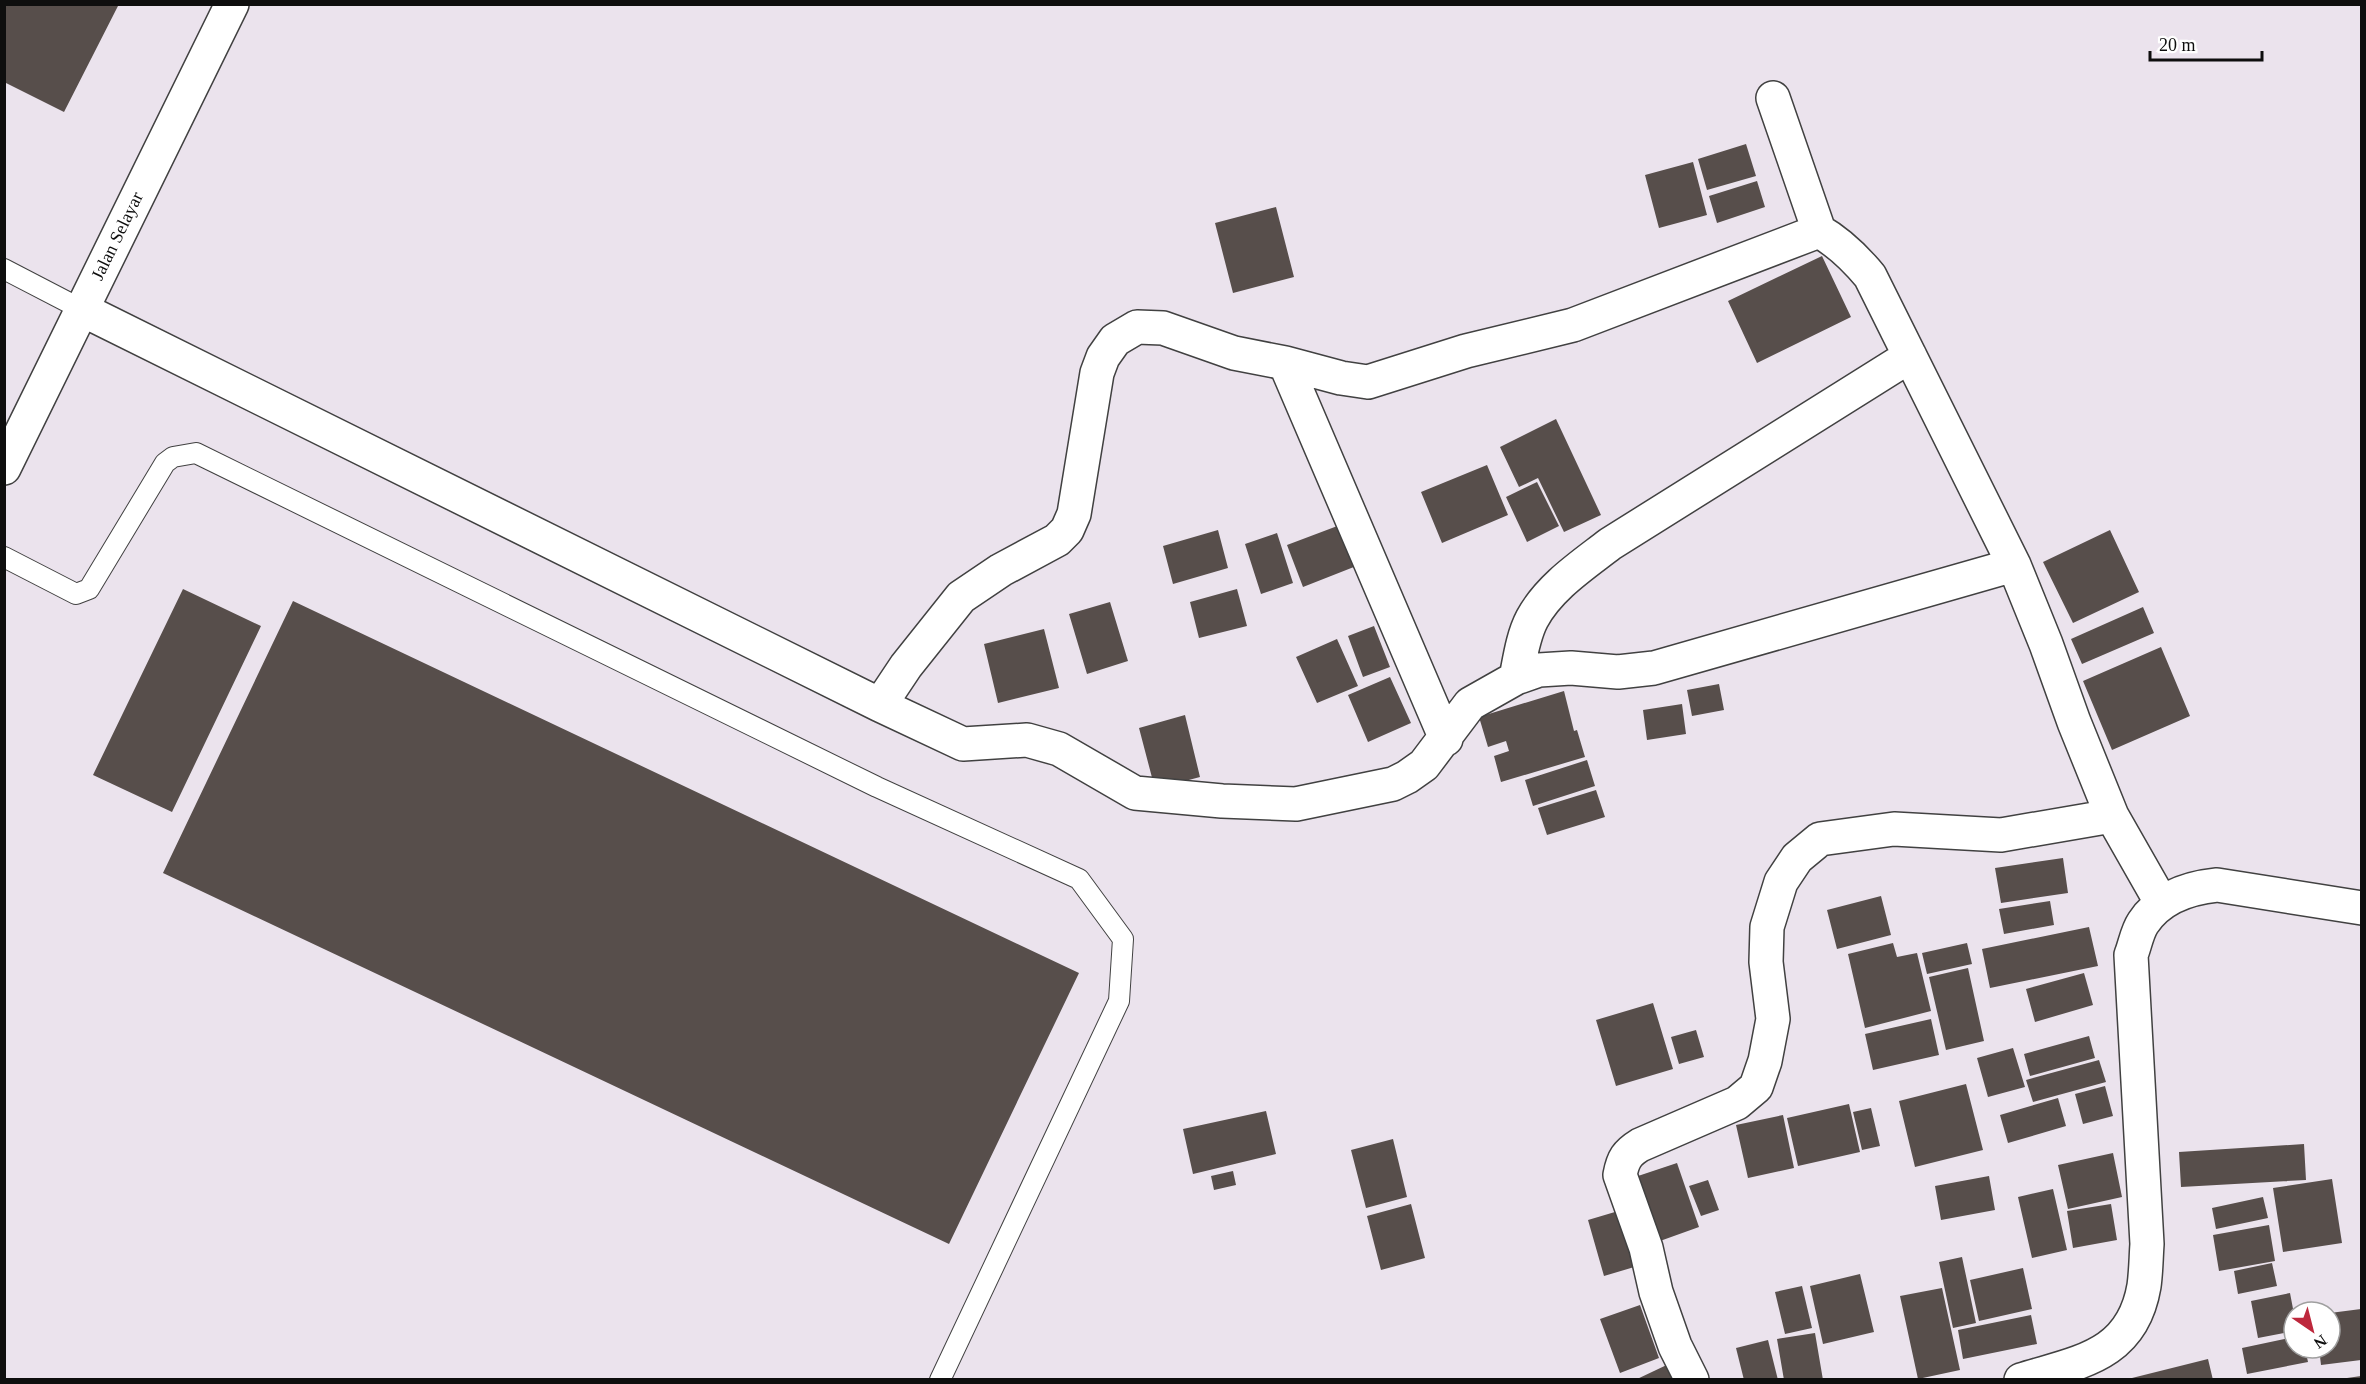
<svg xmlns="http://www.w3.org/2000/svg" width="2366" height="1384" font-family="Georgia,serif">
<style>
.industrial{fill:#ebe3ed;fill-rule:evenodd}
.building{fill:#574e4b}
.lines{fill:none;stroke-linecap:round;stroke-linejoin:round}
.service-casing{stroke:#414141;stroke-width:22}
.minor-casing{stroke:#414141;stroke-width:36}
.service{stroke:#fff;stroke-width:20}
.minor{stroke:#fff;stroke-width:33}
.labels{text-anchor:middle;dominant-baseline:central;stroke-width:6;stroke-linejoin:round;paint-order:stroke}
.street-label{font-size:18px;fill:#0e0e0e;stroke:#fff}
</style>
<rect width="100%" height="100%" fill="#fffaef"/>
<!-- industrial -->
<path class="industrial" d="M 5,5 L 2361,5 L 2361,1379 L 5,1380 ZM 2294,1312 L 2330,1312 L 2330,1348 L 2294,1348 Z"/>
<!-- building -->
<path class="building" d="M 4,4 L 119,4 L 64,112 L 4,82 Z
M 1746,144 L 1756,176 L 1707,190 L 1698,159 Z
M 1693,162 L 1707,215 L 1659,228 L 1645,175 Z
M 1757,181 L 1765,207 L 1717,223 L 1709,196 Z
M 1276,207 L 1294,277 L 1233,293 L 1215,223 Z
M 1822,256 L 1851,317 L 1757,363 L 1728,301 Z
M 1556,419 L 1601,515 L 1564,532 L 1538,478 L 1519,487 L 1500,447 Z
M 1487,465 L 1508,515 L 1442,543 L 1421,492 Z
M 1537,482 L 1559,526 L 1527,542 L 1506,497 Z
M 1348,522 L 1364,563 L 1303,587 L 1287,545 Z
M 1218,530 L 1228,568 L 1173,584 L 1163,546 Z
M 2110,530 L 2139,592 L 2073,623 L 2043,562 Z
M 1277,533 L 1293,583 L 1261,594 L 1245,544 Z
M 183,589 L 261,626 L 172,812 L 93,775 Z
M 1237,589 L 1247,626 L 1199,638 L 1190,602 Z
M 293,601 L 1079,973 L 949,1244 L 163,873 Z
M 1110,602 L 1128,661 L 1087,674 L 1069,614 Z
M 2143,607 L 2154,633 L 2082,664 L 2071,639 Z
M 1374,626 L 1390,667 L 1363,677 L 1348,636 Z
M 1044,629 L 1059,688 L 998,703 L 984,644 Z
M 1337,639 L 1358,686 L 1317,703 L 1296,657 Z
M 2161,647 L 2190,716 L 2112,750 L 2083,681 Z
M 1390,677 L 1411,723 L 1368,742 L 1348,695 Z
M 1719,684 L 1724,710 L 1692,716 L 1687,690 Z
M 1564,691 L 1574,731 L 1577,730 L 1585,757 L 1501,782 L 1494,756 L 1509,751 L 1506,741 L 1488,747 L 1479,717 Z
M 1682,704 L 1686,734 L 1647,740 L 1643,710 Z
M 1185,715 L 1200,777 L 1155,789 L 1139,728 Z
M 1587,760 L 1595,786 L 1533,806 L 1525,780 Z
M 1596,790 L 1605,817 L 1547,835 L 1538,808 Z
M 2063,858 L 2068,893 L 2001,903 L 1995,868 Z
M 1881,896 L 1891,935 L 1837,949 L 1827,910 Z
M 2050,901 L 2054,925 L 2004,934 L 1999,909 Z
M 2089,927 L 2098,966 L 1990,988 L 1982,949 Z
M 1893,943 L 1897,957 L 1917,953 L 1931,1011 L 1865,1028 L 1848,954 Z
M 1967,943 L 1972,964 L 1927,974 L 1922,953 Z
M 1968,968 L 1984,1041 L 1946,1050 L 1929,977 Z
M 2084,973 L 2093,1005 L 2035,1022 L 2026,989 Z
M 1653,1003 L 1673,1069 L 1616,1086 L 1596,1020 Z
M 1931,1019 L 1939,1055 L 1873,1070 L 1865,1034 Z
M 1696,1030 L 1704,1057 L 1679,1064 L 1671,1037 Z
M 2089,1036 L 2095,1058 L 2030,1076 L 2024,1054 Z
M 2013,1048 L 2025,1087 L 1988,1097 L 1977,1058 Z
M 2099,1060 L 2106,1082 L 2033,1102 L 2026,1080 Z
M 1966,1084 L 1983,1150 L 1915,1167 L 1899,1101 Z
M 2105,1086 L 2113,1116 L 2083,1124 L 2075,1094 Z
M 2058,1098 L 2066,1126 L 2008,1143 L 2000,1115 Z
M 1849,1104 L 1860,1152 L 1798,1166 L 1787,1118 Z
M 1871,1108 L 1880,1146 L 1862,1150 L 1853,1112 Z
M 1266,1111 L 1276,1154 L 1193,1174 L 1183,1129 Z
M 1783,1115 L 1794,1168 L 1748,1178 L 1736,1125 Z
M 1393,1139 L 1407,1197 L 1366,1208 L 1351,1150 Z
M 2304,1144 L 2306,1180 L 2181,1187 L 2179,1152 Z
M 2113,1153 L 2122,1197 L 2068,1209 L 2058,1165 Z
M 1677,1163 L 1699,1227 L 1660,1241 L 1638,1176 Z
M 1233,1171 L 1236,1185 L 1214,1190 L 1211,1176 Z
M 1989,1176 L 1995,1210 L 1941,1220 L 1935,1186 Z
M 2332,1179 L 2342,1243 L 2283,1252 L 2273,1188 Z
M 1708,1180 L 1719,1210 L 1701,1216 L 1689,1186 Z
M 2053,1189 L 2067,1250 L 2032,1258 L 2018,1197 Z
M 2263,1197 L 2268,1218 L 2216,1229 L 2212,1208 Z
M 1411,1204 L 1425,1258 L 1381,1270 L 1367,1216 Z
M 2111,1204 L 2117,1240 L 2073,1248 L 2067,1211 Z
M 1625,1209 L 1641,1265 L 1604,1276 L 1588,1220 Z
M 2269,1225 L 2275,1261 L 2219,1271 L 2213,1235 Z
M 1962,1257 L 1976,1323 L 1953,1328 L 1939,1262 Z
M 2272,1263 L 2277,1286 L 2238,1294 L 2234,1271 Z
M 2023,1268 L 2032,1309 L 1979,1321 L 1970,1280 Z
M 1860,1274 L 1874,1332 L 1823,1344 L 1810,1286 Z
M 1802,1286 L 1812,1328 L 1785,1334 L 1775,1292 Z
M 1942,1288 L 1960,1370 L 1918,1379 L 1900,1296 Z
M 2290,1293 L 2294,1314 L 2294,1331 L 2258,1338 L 2251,1301 Z
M 1640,1305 L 1659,1358 L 1620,1373 L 1600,1319 Z
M 2361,1309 L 2361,1360 L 2321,1365 L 2319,1348 L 2330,1348 L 2330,1313 Z
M 2031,1315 L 2037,1344 L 1963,1359 L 1958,1330 Z
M 1815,1333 L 1823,1380 L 1784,1380 L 1777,1339 Z
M 2294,1337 L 2294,1348 L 2305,1348 L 2308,1362 L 2247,1374 L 2242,1348 Z
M 1768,1340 L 1778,1380 L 1744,1380 L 1736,1348 Z
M 2208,1359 L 2213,1380 L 2128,1380 L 2128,1379 Z
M 1673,1362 L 1681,1380 L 1635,1380 Z
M 2361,1376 L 2361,1380 L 2347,1380 L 2347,1378 Z"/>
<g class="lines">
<defs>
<path id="service" d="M 4,269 L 81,309
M 4,557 L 76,594 L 89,589 L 165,463 L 173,457 L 196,453 L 877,787 L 1079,879 L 1123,939 L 1119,1001 L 940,1380"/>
<path id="minor" d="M 1773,98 L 1819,231 C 1840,243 1855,258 1870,276 L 2014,565 L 2046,644 L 2074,722 L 2112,816 L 2161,902
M 81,309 L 880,705 L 963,744 L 1027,740 L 1059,749 L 1135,793 L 1222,801 L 1296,804 L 1393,784 L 1407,777 L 1424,765 L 1470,704 L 1516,678 L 1539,670 L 1571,668 L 1618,672 L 1654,668 L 2014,565
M 1285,363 L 1446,739
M 4,468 L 232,4
M 1516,678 C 1520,658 1523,636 1532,619 C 1549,587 1583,565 1610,544 L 1910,356
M 880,705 L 906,666 L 961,597 L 1001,570 L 1057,540 L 1067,530 L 1074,514 L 1097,373 L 1103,357 L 1115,340 L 1137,327 L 1163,328 L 1234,353 L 1285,363 L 1341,378 L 1368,382 L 1466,351 L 1573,325 L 1819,231
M 1692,1380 L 1675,1346 L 1656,1292 L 1646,1248 L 1620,1175 C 1623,1159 1627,1153 1640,1145 L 1737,1103 L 1756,1087 L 1765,1061 L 1773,1019 L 1766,962 L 1767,927 L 1781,882 L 1797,858 L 1820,839 L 1894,829 L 2001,835 L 2112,816
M 2021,1380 C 2078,1362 2132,1357 2144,1286 C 2146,1272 2146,1258 2147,1244 L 2131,955 C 2135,945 2137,932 2143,923 C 2160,897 2188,888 2217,885 L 2362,908"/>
</defs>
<!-- service casing -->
<use href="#service" class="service-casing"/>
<!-- minor casing -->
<use href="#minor" class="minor-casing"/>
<!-- service -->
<use href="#service" class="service"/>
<!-- minor -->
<use href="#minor" class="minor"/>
</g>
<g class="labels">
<!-- street labels -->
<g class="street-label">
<text transform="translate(117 236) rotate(-64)">Jalan Selayar</text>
</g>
</g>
<!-- border -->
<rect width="2366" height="1384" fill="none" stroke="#0e0e0e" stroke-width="12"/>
<!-- north arrow -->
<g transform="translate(2312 1330) rotate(145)"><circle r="28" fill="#ffffff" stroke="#9f9f9f" stroke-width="1.5"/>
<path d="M0-4.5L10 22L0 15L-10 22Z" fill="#bd273c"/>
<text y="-9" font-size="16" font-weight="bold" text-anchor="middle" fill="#0e0e0e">N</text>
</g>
<!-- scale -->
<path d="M2150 51v9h112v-9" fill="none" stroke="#0e0e0e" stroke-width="3"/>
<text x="2159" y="51" font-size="18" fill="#0e0e0e" stroke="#ffffff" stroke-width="4.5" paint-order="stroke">20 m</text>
</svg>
